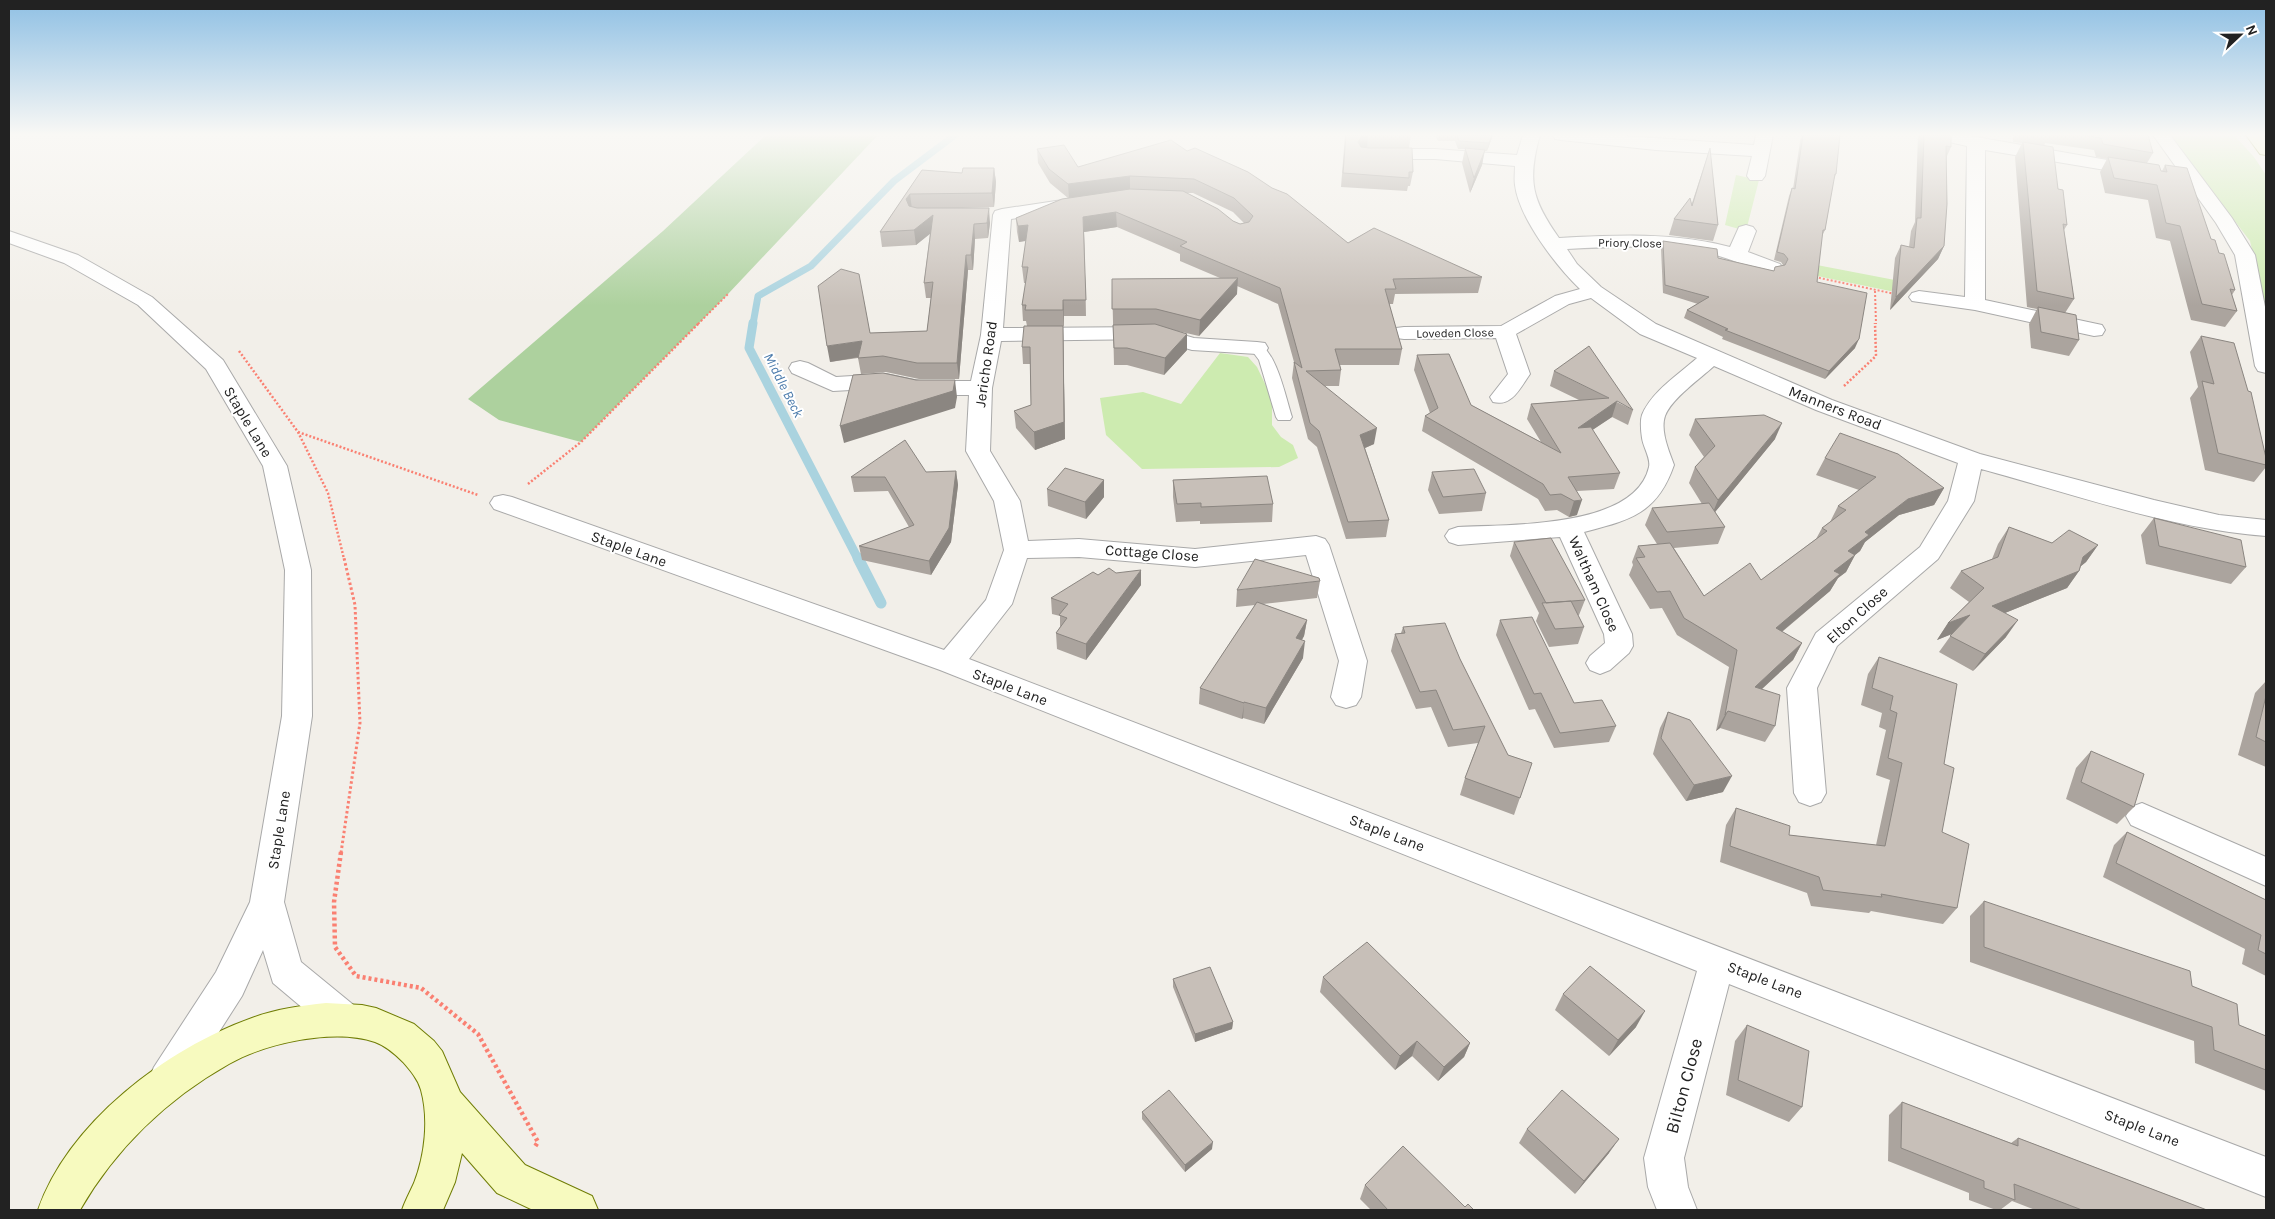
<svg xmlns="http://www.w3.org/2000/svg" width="2275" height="1219" font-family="Karla,sans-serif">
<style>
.grass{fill:#cdebb0}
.forest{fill:#add19e}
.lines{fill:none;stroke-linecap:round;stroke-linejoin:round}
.stream-far2{stroke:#aad3df;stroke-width:7}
.stream-far1{stroke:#aad3df;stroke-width:9}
.stream{stroke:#aad3df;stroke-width:11}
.service-casing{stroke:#a9a9a9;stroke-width:2}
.minor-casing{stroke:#a9a9a9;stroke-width:2}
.tertiary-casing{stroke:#a9a9a9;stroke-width:2}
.secondary-casing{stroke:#707d05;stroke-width:2}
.path-far3{stroke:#fa8072;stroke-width:2;stroke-dasharray:2 2;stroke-linecap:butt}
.path-far2{stroke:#fa8072;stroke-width:2.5;stroke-dasharray:2 2;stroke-linecap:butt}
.path-far1{stroke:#fa8072;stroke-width:3;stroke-dasharray:2.5 2.5;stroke-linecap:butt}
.path{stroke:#fa8072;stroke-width:4.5;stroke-dasharray:3 3;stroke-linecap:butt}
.service{fill:#fff;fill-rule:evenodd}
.minor{fill:#fff;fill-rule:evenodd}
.tertiary{fill:#fff;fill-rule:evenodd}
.secondary{fill:#f7fabf;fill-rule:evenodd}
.wall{fill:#aba49e;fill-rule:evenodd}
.shaded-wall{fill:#8b8681}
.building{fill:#c7bfb8;stroke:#8b8681}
.labels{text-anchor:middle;stroke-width:4;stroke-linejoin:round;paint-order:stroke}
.far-street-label{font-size:12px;fill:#222;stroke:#fff}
.far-water-label{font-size:14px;font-style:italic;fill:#4a7aab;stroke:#fff}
.street-label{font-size:15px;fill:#222;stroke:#fff}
.near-street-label{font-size:18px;fill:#222;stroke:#fff}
</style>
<rect width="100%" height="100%" fill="#f2efe9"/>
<!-- grass -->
<path class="grass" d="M2169,135h65l20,22 12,18v134l-16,-68z
M1736,175l23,5 -13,51 -21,-6z
M1796,261l104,20 1,8 -11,2 -97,-20z
M1220,353l28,4 9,10 10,21 5,15v22l9,12 12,8 5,13 -19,9 -137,2 -36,-34 -6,-37 43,-6 38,12z"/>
<!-- forest -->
<path class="forest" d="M766,135h112l-150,159 -147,148 -82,-22 -31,-21 195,-168z"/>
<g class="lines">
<!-- stream-far2 -->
<path class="stream-far2" d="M753,324l5,-28 53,-30 83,-85 61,-46"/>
<!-- stream-far1 -->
<path class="stream-far1" d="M753,323l-4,25 109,211"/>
<!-- stream -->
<path class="stream" d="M858,558l23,45"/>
<!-- service casing -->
<g class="service-casing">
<path id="service" d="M1257,344c19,4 29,55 35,73l-2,3h-12l-2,-3 -17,-57 -9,-12z"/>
</g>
<!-- minor casing -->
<g class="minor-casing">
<path id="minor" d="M1523,135h17c-13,46 -8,65 19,103 58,-3 115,-6 171,9l9,-20 7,-2 7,2 3,4 -8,21 32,12 3,4 -3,4 -7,2c-21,-5 -40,-15 -62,-20 -47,-11 -96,-7 -144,-5l10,15 24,23 55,37 176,76 148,54 174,46 65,15 47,5v16c-95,-7 -193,-42 -285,-67l-7,32 -36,58 -101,87 -20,42 9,105 -5,9 -11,4 -11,-4 -5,-9 -7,-105 29,-55 104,-86 28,-46 10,-38 -142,-53 -102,-44c-13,12 -43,33 -49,50 -5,15 4,35 9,49 -17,49 -44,55 -90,67l48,102 1,12 -4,7 -19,17 -10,4 -10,-4 -4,-7 4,-7 15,-13 -1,-9 -44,-97 -102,8 -9,-3 -4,-6 4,-6 9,-3c50,-3 177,2 191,-60 2,-9 -6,-20 -7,-29 -1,-7 -2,-17 0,-23 10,-24 36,-40 55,-57l-57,-24 -49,-36 -22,6 -53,30 14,40c-10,14 -18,33 -37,28l-3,-5 18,-23 -12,-36 -92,1 -8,-1 -3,-5 3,-5 8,-1 97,-1 54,-30 25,-7c-24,-23 -61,-71 -65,-104 -1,-6 0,-13 0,-19l-80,-7h-61l-6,-1 -3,-4 3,-4 6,-1h61l82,6z
M1553,135h59l142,10 2,-10h17l-8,41 -3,4h-12l-3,-4 5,-20 -96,-6 -95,-10 -6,-1z
M1934,135h31l182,32 3,4 -3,4 -6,1 -156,-26v150l117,25 3,5 -3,5 -8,1 -119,-26 -63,-9 -3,-4 3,-4 7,-2 46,6 2,-151 -31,-7z
M2153,135h17l62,83 23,37 11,57v61l-8,-2 -3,-5 -20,-111 -19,-32z
M1069,199l7,2 2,4 -2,4 -65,10 -8,109 153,-1 38,11 63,4 8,1 3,5 -3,5 -8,1 -65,-4 -37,-11 -154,2 -9,47 -2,63 30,50 8,40 51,-2 116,10 121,-13 9,3 4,6 38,116 -6,36 -5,8 -10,3 -10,-3 -5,-8 8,-36 -33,-106 -111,12 -116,-10 -52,1 -15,46 -43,55 1297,498v40l-537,-213 -45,174 4,29 9,23h-40l-9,-23 -4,-29 53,-187 -757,-301 -446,-161 -4,-6 4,-6 9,-2 9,2 432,153 42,-50 18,-50 -10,-49 -28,-50 3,-56h-50l-33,-7 -53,3 -41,-18 -3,-5 3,-5 8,-2 8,2 28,14 50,-3 33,7h52l10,-46 12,-120 2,-4 7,-2z
M2142,803l124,54v29l-135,-61 -5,-9 5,-9z"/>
</g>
<!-- tertiary casing -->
<g class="tertiary-casing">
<path id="tertiary" d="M9,231l69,24 74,42 71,63 64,106 24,104 1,146 -28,186 17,60 55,45 5,12 -5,12 -13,5 -13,-5 -57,-48 -10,-33 -21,46 -62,97 -13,6 -13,-6 -6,-13 6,-13 62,-95 34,-70 32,-186 3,-146 -22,-104 -57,-97 -68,-64 -74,-42 -55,-20z"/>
</g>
<!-- secondary casing -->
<g class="secondary-casing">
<path id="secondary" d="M2246,135h17l3,4v16l-6,-1z
M326,1003l36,2 14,3 38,16 20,17 8,10 18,41 65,73 67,31 6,14h-65l-36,-17 -35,-40 -7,29 -12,28h-41c3,-9 8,-18 12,-27 11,-28 15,-64 7,-93 -3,-11 -11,-20 -18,-28 -8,-8 -17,-16 -28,-20 -41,-14 -109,1 -146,22 -62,35 -113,84 -149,146h-42c31,-88 128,-161 214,-192 24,-9 48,-12 74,-15z"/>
</g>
<!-- path-far3 -->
<path class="path-far3" d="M1815,277l80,17
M1875,291l1,33
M698,324l30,-30"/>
<!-- path-far2 -->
<path class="path-far2" d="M239,351l59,81 30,61 16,66
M1844,386l32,-30 -1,-33
M298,432l180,63
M528,484l53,-42 118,-119"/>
<!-- path-far1 -->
<path class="path-far1" d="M341,853l19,-130 -5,-118 -11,-47"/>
<!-- path -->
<path class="path" d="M341,852l-7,50 1,45 21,29 65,12 57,46 60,108 -4,6"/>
<!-- service -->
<use href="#service" class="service"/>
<!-- minor -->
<use href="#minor" class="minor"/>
<!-- tertiary -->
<use href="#tertiary" class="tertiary"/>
<!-- secondary -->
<use href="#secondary" class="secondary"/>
</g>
<!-- wall -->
<path class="wall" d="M1345,135h66l-2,13h-42l46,24 -3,14h-2l-1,5 -66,-4z
M1435,135h58l-6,16h-3l-2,14 -12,28 -8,-30 3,-14h-7l-3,-8h-17z
M1801,135h39l-4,39 -3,8 -8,48 -3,6 -5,46 38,66 -30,31 -103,-40 1,-2 -39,-19 3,-8 11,-6 -35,-11 -2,-44 2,-8 55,17 56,13 1,-4 8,-2 -2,-3 -7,-2 15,-64 3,-8 1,1z
M1918,135h33v12l-4,9 -3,90 -6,13 -48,51 5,-52 6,-13 8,2 2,-16 4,-9z
M2013,135h135l5,18 -6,10 15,8 3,-6 54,88 16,37 -3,5 5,16 -12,16 -34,-7 -21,-79 -14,-3 -8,-38 -43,-7 -5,-21 7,-13 -11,-2 -2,-7 -49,-7 -1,3 14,43 9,36 -3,5 10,69 -9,14 14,27 -10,16 -38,-8 -2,-24 8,-15 -10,-2 -12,-150 7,-14 -9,-1z
M1710,148l8,77 -5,16 -44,-6 5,-16 17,-13z
M1037,149l41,18 109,-16 161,92 134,34 -4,16 -83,1 -2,10h-4l13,45 -3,16h-59l1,5 -2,16h-14l49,58 -9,4 24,72 -3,17 -40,2 -29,-92 -9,-8 -16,-61 2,-16 -16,-58 -41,-18v8l-38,42 -26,-6 14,20 -23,25 -37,-10h-13l-2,-86 108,-1 -40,-17v-7l-63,-27 -33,5 2,84h-22v10h-1l2,113 -30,11 -19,-22 -2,-17 17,-6 -1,-41h-7l-1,-17 5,-21 -1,-5h-3l-1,-16 4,-22h-2l-2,-16 4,-26 -7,1 -2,-10 -1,-14 52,-20 -18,-15 -12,-20zM1186,193h7l40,19 11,11 -4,1 -7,-3z
M994,168l2,14 -2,25 -32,1 28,15 -2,15 -13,1 -2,31h-5l-9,109h-40l-33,-7 -25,2 -3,-16 -28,4 40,-29 57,-2 4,-33h-5l-2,-15 6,-50 -14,12 -34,2 -2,-15 42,-62 40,3z
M2201,336l65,122v9l-12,15 -49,-12 -15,-72 8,-11 -8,-35z
M1417,355l54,50 70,37 -14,-23 4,-15 48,-4 -29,-14 4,-15 79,39 -5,15 -16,-8 -20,13 28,43 -6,16 -37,2v24l-8,2 -12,-7 -12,1 -7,-12 -116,-68 3,-15 5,-3 -16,-43z
M1695,419l80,20 -60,73 10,15 -7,17 -44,4 30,48 57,-16 55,-41 6,-11 8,-6 8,-16 21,-16 -43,-15 9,-17 119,30 -10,17 -35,10 -34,27 -5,9 -5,4 -9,17 -8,6 -8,13 -48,41 20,11 -9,17 -32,29 14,37 -10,16 -45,-14 -4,3 13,-64 -52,-32 -15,-27 -12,1 -21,-34 4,-10 -1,-3 6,-16 19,-2 -12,-19 7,-17 50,-4 -13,-21 6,-16 9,-10 -15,-22z
M956,471l2,14 -7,57 -20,33 -69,-15 -3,-14 50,-19 -21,-36 -34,1 -3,-15 75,-5z
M1432,472l54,21 -4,18 -43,3 -11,-24z
M1104,480v17l-18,22 -38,-13 -1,-17z
M1173,480l100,24 -1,18 -72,2v-3l-24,1 -3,-25z
M2154,518l92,49 -15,17 -85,-20 -5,-29z
M2009,527l43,16 46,2 -12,17 -5,4 -2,5 -12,17 -62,25 1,24 -33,34 -34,-19 13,-18 -15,6 11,-17 21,-21 -19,-14 11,-17 31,-12 6,-15z
M1514,542l71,58 -6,15h-1l6,12 -6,17 -29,3 -13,-26 3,-8 -29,-57z
M1116,573l25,12 -55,75 -29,-11 -1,-16 4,-6v-11l-8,-2 -1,-16 47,-23z
M1320,581l-3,17 -54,6 44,16 -3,16 -2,4 1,18 -39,66 -21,-6 -1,1 -43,-15 1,-16 55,-83 -19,2 1,-17z
M1500,620l74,83 42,23 -7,16 -55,6 -19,-39 -6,1 -33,-75z
M1403,627l57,32 48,96 24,8 -18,52 -54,-20 5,-17 13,-35 -30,4 -17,-40 -15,2 -25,-58 4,-17 6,-1z
M1879,657l65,107 -2,68 15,76 -14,16 -72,-13 -2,2 -58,-7 -4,-13 -87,-31 6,-37 10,-17 53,27 87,10 14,-65 -14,-5 10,-45 -7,-3 3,-14 -21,-8 7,-31z
M2266,681v86l-28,-12 17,-62z
M1668,712l55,80 -37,9 -33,-47 7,-26z
M2091,751l43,56 -17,17 -51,-25 10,-31z
M2127,832l139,68v76l-24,-12 3,-15 -142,-72 11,-32z
M1984,901l208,85 47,39 27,11v55l-71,-28 -1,-22 -224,-79v-46z
M1323,977l147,66 -6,14 -26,24 -26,-25 -17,14 -75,-78z
M1173,979l60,43 -1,7 -37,13 -22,-55z
M1563,994l73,33 -27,29 -54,-46z
M1747,1025l55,82 -13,15 -63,-27 9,-54z
M1902,1102l109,41 7,-5 189,72h-172l-23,-9 -12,9h-4l-27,-10v-7l-81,-32 1,-46z
M1142,1112l70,37 -27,23 -43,-53z
M1527,1129l82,24 -34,41 -56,-51z
M1365,1185l100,22 9,3h-103l-11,-11z"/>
<!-- shaded-wall -->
<path class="shaded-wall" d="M1368,135l-1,13 -7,2 -2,-8 3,-5z
M1492,135h1l-6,16 2,-8z
M1485,150l-3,15 -12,28 4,-15z
M994,168l2,14 -2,25 -2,-14z
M1130,176v14l-61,8 -1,-14z
M910,194l2,15 -4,5 -2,-15z
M989,208l1,15 -2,15 -1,-15z
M1116,212l1,15 -33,5 2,84 -3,-99z
M933,215l2,15 -19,15 -2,-15z
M974,224l1,15 -2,31 -2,-15z
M1028,225l1,15 -10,2 -1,-16z
M1944,246l-6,13 -48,51 6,-13z
M966,255l2,15 -9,109 -2,-16z
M1238,278l-1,16 -38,42 1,-16z
M1063,300l1,16v10l-1,-16z
M1063,326l2,113 -30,11 -1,-18z
M1187,334v16l-23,25 1,-17z
M1859,339l-4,9 -30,31 4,-8z
M862,341l3,15 -35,6 -3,-16z
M955,380l2,17 -2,11 -111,35 -4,-17z
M1617,401l-5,16 -39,26 5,-15z
M1782,423l-7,16 -64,78 7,-17z
M1377,428l-3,16 -16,7 2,-16z
M956,471l2,14 -7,57 -20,33 -2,-14z
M1104,480v17l-18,22 -1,-17z
M1944,488l-10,17 -35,10 -34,27 -5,9 -21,17 9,-17 17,-19 43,-33z
M1582,500l-5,15 -8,2 5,-16z
M2098,545l-12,17 -15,12 12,-17z
M1855,555l-9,17 -8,6 -8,13 -63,53 9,-16 58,-57z
M1141,570v15l-55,75v-16z
M2079,571l-12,17 -87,35 12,-17z
M1970,615l-11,16 -22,9 11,-17z
M1307,620l-3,16 -11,18 3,-16z
M2018,620l-12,17 -33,34 12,-17z
M1305,641l-2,17 -39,66 2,-16z
M1802,643l-9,17 -47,44 9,-17z
M1244,702l-1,16 -1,1 2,-16z
M1728,711l-8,17 -4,3 9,-16z
M1732,776l-9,16 -37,9 8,-16z
M1645,1011l-9,16 -27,29 9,-16z
M1233,1022l-1,7 -37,13v-8z
M1417,1041l-5,15 -17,14 5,-14z
M1470,1043l-6,14 -26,24 6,-14z
M1619,1139l-10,14 -34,41 9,-13z
M1213,1142l-1,7 -27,23v-7z"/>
<!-- building -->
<path class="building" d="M1346,135h21l-6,2 -3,5 3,5 8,1h43l1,24h-4v6l-66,-5z
M1457,135h35l-3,8 -30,-2z
M1803,135h37l-4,39h-1l-10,56h-2l-6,52 50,11 -8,46 -30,32 -104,-41 3,-1 -41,-19 22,-13 -44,-12 -2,-44 54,8 1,9 56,13 1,-4 10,-2 3,-6 -4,-5 -7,-2 15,-64 3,1z
M1924,135h27v12l-5,-1 1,58 -3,42 -48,51 5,-52 13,3 3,-30h4z
M2083,135h65l5,18 -50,-9 -2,-6z
M1171,140l16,11 8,-3 53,24 24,16 15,6 61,49 26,-15 108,49 -89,2 3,10h-11l17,60h-67l6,21 -35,1 71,57 -17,7 29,85 -41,2 -29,-91 -9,-8 -16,-61 8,6 -22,-80 -100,-42 7,-4 -71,-30 -33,5 3,83h-23v10h-38l1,-5h-4l6,-38h-6l6,-42 -10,1 -2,-8 46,-19 68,-10 53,2 35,18 15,12 7,3 9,-2 4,-6 -19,-18 -40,-19 -64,-3 -62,8 -19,-15 -12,-20 27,-4 14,22z
M2023,142l30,5 5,42 5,1 4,35 -4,-1 11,75 -37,-8z
M1465,148l20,2 -11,28z
M1710,148l8,77 -44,-6 16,-21 2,8z
M2108,157l51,8 2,6 6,1 -2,-7 22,3 24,71 4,1 4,13 5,1 11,36 -5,-1 7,22 -35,-7 -22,-78 -14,-3 -9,-38 -43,-7z
M963,168h31l-2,25 -82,1 -4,5 3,7 8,2h72l-2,15 -13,1 -3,31h-5l-9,108h-40l-34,-7 -25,2 4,-17 -35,5 -9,-60 23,-17 18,5 11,59 57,-2 6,-49 -9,1 9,-68 -19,15 -34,2 42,-62 40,3z
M1238,278l-38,42 -44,-11h-44v-30z
M2038,307l38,8 3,25 -38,-8z
M1155,324l32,10 -22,24 -38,-10h-13l-1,-23z
M1024,326h39l1,96 -30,10 -20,-21 17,-6 -1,-58h-8z
M2201,336l33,7 14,48 3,1 15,66v7l-48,-12 -16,-72 12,3z
M1589,346l44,64 -16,-9 -39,27 13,-1 29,46 -52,4 14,23 -8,1 -13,-7 -11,1 -7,-11 -118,-68 13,-8 -21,-53 32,-1 22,51 90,48 -30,-49 78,-6 -55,-27z
M883,373l33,7h39l-2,11 -113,35 13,-51z
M1764,415l18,8 -64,77 -23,-33 20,-21 -20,-27z
M1840,433l58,21 46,34 -36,11 -43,33 4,3 -21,16 7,4 -21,16 6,3 -64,54 26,15 -47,44 25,8 -5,31 -47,-15 -3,4 12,-65 -53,-32 -14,-27 -13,1 -21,-34 9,-1 -7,-11 32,-3 34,53 46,-33 11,17 66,-49 -5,-3 24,-18 -8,-4 38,-29 -51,-19z
M905,440l21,32 30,-1 -7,57 -20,33 -70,-15 55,-21 -29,-48h-34z
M1065,468l39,12 -19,22 -38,-13z
M1474,469l12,24 -43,4 -11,-25z
M1267,476l6,28 -72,3v-4l-24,1 -4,-24z
M1709,503l16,24 -58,5 -15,-24z
M2154,518l87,22 5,27 -87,-21z
M2009,527l43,16 17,-13 29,15 -15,12 -4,14 -87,35 26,14 -33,34 -35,-18 20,-21 -22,8 36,-35 -23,-17 37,-14z
M1551,538l34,62 -39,3 -32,-61z
M1255,559l64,19 1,3 -83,9z
M1109,568l7,5 25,-3 -55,74 -30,-11 11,-15 -8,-3 9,-11 -17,-6 42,-26 5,3z
M1571,601l13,26 -29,2 -13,-26z
M1257,602l50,18 -11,18 9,3 -39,67 -22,-6v1l-44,-15z
M1532,617l42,86 28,-3 14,26 -56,7 -19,-40 -7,1 -34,-74z
M1445,623l15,36 48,96 24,8 -12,35 -55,-20 20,-52 -32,4 -17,-40 -16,2 -25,-58 10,-1 -2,-6z
M1879,657l78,27 -13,80 10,4 -12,64 27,12 -12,64 -76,-14 1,3 -59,-7 -4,-13 -89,-31 6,-38 54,18 -1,9 96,11 17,-83 -14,-5 9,-45 -7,-3 3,-14 -21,-8z
M2266,696v46l-10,-5z
M1668,712l22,8 42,56 -38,9 -33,-47z
M2091,751l53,23 -10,33 -53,-25z
M2127,832l139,68v54l-8,-4 3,-15 -145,-72z
M1984,901l206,70 2,15 45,18 2,21 27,11v34l-52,-20 -2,-23 -228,-80z
M1367,942l103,101 -26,24 -27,-26 -17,15 -77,-79z
M1590,966l55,45 -27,29 -55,-46z
M1210,967l23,55 -38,12 -22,-55z
M1747,1025l62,26 -7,56 -64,-27z
M1169,1090l44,52 -28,23 -43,-53z
M1562,1090l57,49 -35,42 -57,-52z
M1902,1102l116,44v-8l189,72h-125l-68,-26 1,16 -31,-12v-7l-83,-33z
M1403,1146l62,61 3,-3 6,6h-86l-23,-25z"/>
<!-- sky -->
<linearGradient id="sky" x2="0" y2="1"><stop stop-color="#8fc0e4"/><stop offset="0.44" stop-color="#f9f8f5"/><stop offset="1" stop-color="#f9f8f5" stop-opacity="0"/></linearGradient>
<rect width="2275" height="306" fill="url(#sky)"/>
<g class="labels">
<!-- far-street labels -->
<g class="far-street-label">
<text transform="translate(1630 243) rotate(1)" y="4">Priory Close</text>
<text transform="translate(1455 333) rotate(-1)" y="4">Loveden Close</text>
</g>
<!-- far-water labels -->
<g class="far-water-label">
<text transform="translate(784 385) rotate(63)" y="5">Middle Beck</text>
</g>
<!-- street labels -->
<g class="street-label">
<text transform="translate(986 364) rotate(-82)" y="5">Jericho Road</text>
<text transform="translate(1835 408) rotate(21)" y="5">Manners Road</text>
<text transform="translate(248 422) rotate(59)" y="5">Staple Lane</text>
<text transform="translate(629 549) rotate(20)" y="5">Staple Lane</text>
<text transform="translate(1152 553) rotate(4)" y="5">Cottage Close</text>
<text transform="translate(1594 584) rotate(66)" y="5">Waltham Close</text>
<text transform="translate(1857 615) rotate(-42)" y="5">Elton Close</text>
<text transform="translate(1010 687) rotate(21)" y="5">Staple Lane</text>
<text transform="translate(279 830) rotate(-81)" y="5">Staple Lane</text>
<text transform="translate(1387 833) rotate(21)" y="5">Staple Lane</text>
<text transform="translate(1765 980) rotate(21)" y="5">Staple Lane</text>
<text transform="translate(2142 1128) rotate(21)" y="5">Staple Lane</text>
</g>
<!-- near-street labels -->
<g class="near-street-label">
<text transform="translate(1684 1086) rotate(-75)" y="6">Bilton Close</text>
</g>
</g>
<!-- border -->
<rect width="2275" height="1219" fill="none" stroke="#222222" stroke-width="20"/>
<!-- north arrow -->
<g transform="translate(2240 35) rotate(68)" stroke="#ffffff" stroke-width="4" paint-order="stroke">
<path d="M0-4L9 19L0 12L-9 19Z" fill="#222222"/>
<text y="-8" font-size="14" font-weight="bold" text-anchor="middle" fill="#222222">N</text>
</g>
</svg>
